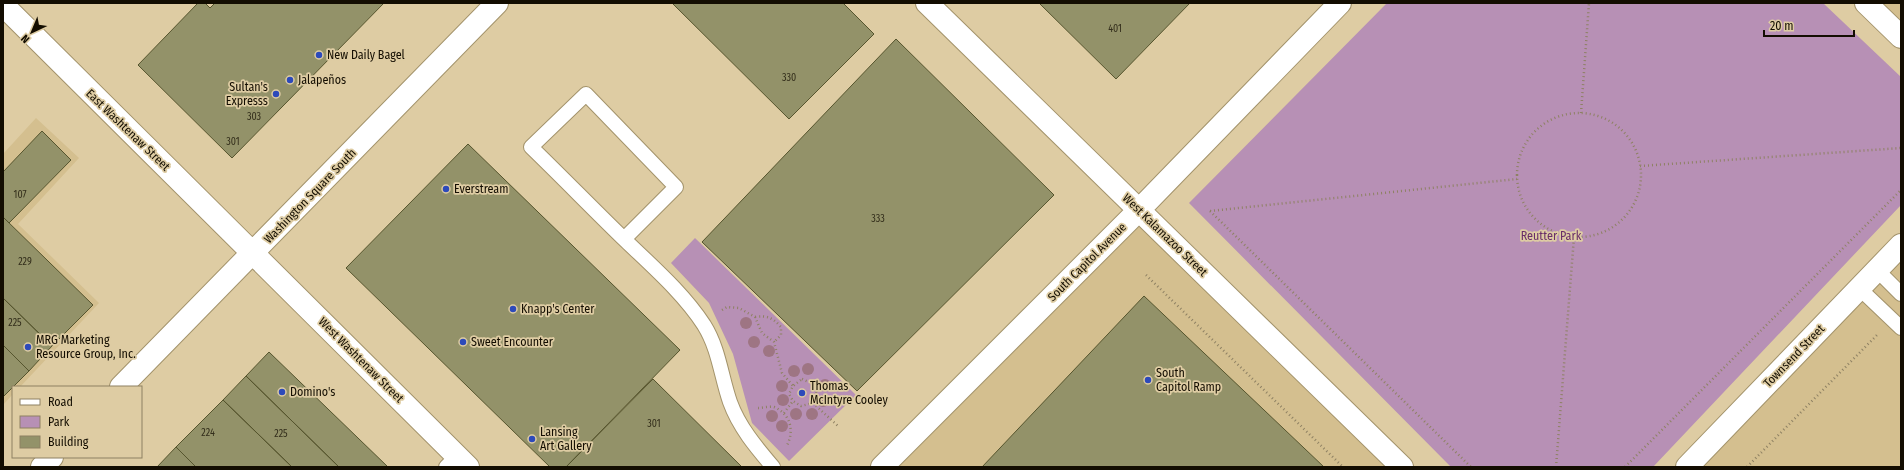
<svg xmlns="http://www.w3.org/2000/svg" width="1904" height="470" font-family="'Fira Sans Condensed',sans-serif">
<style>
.built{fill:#d4bf8f}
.green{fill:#b790b5}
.building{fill:#939269;stroke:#56552e}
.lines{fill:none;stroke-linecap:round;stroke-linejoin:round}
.service-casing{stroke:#a3936b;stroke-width:16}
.minor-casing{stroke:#a3936b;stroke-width:24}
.tertiary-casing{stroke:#a3936b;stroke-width:24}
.path{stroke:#8e8163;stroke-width:2.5;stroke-dasharray:1 3;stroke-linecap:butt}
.service{stroke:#fff;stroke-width:14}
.minor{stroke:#fff;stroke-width:22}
.tertiary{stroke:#fff;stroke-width:22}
.tree{fill:#9e7583}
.poi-dot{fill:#2d4aba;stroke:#decca3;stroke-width:1.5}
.labels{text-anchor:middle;stroke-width:3.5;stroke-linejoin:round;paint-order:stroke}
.number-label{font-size:10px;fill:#332e1b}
.poi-label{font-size:12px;fill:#130d01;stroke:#decca3;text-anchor:start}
.street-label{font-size:12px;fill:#130d01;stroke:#decca3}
.park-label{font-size:12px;fill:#692d69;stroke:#decca3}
</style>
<rect width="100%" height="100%" fill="#decca3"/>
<!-- built -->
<path class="built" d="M1866,3h35v35z
M36,118l43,40 -61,66 81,79 -79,84h-7v7l-10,11v-251z
M1139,210l263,257h-520z
M1901,245v222h-214z"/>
<!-- green -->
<path class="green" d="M1387,3h436l78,74v128l-248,262h-202l-262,-264z
M695,238l161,157 -67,66 -37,-38 -19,-69 -24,-51 -38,-40z"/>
<!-- building -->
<path class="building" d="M198,3h7l5,5 5,-5h169l-152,155 -94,-93z
M672,3h171l31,31 -85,85z
M1039,3h151l-74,76z
M896,39l158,156 -197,196 -155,-149z
M42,131l29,29 -62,63 -6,-6v-45z
M468,144l212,206 -114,117h-16l-204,-199z
M3,217l90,88 -41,41 -49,-48z
M1144,296l180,171h-342z
M3,298l49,48 -23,25 -26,-26z
M3,345l26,26 -26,26z
M269,352l119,115h-49l-93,-91z
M246,376l93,91h-47l-69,-67z
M653,379l89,88h-176z
M223,400l69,67h-96l-20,-20z
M176,447l20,20h-39z"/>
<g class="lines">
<!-- service casing -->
<g class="service-casing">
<path id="service" d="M624,239l52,-52 -90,-93 -55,53c32,31 63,63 95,94 27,26 57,52 78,84 15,24 17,51 26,77 9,25 26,45 43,65
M1877,270l24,24
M1859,288l42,40
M446,467l11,-11"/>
</g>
<!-- minor casing -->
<g class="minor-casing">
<path id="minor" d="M3,5l465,462
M121,387l376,-384
M42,467l10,-10
M1687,467l214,-222"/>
</g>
<!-- tertiary casing -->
<g class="tertiary-casing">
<path id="tertiary" d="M927,3l475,464
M1866,3l35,34
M882,467l257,-257 201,-207"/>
</g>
<!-- path -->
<path class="path" d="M1581,113l8,-110
M1517 175a62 62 0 1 1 124 0a62 62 0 1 1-124 0Z
M1640,166l261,-18
M1210,211l261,256
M1210,211l307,-32
M1146,275l197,192
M722,310l5,-3 12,1 16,9 7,16 12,9 8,31 11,13
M755,317c12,-2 18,1 26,10v8l-7,7
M802,379l9,4 6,10 -4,10 -12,3 -8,-5 -4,-7 4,-8z
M813,403l25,23
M758,408c4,0 11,-2 16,-1 17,7 21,25 12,40
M784,413l9,-12
M1556,467l18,-230
M1625,467l276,-277
M1747,467l130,-132"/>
<!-- service -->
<use href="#service" class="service"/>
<!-- minor -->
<use href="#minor" class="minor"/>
<!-- tertiary -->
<use href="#tertiary" class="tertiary"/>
</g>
<!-- trees -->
<g class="tree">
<circle cx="746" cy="323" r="6"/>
<circle cx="754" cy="342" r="6"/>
<circle cx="769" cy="351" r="6"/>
<circle cx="808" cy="369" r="6"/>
<circle cx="794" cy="371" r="6"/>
<circle cx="825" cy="385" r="6"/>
<circle cx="782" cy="386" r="6"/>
<circle cx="783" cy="400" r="6"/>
<circle cx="823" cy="401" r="6"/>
<circle cx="796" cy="414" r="6"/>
<circle cx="812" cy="414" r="6"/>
<circle cx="772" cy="416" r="6"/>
<circle cx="782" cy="426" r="6"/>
</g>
<!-- markers -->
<g class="poi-dot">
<circle cx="319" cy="55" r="4"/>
<circle cx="290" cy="80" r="4"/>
<circle cx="276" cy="94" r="4"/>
<circle cx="446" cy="189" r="4"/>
<circle cx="513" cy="309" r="4"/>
<circle cx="463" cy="342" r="4"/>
<circle cx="28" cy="347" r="4"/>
<circle cx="1148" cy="380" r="4"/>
<circle cx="282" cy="392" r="4"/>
<circle cx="802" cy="393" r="4"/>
<circle cx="532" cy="439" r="4"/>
</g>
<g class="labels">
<!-- number labels -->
<g class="number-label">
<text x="1115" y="32">401</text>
<text x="789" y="81">330</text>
<text x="254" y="120">303</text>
<text x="233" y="145">301</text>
<text x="20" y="198">107</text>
<text x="878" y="222">333</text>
<text x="25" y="265">229</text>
<text x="15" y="326">225</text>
<text x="654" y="427">301</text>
<text x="208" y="436">224</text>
<text x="281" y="437">225</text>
</g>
<!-- poi labels -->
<g class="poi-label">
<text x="327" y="59">New Daily Bagel</text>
<text x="298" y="84">Jalapeños</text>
<text x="268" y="91" text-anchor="end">Sultan's<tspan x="268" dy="14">Expresss</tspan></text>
<text x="454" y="193">Everstream</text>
<text x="521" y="313">Knapp's Center</text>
<text x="36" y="344">MRG Marketing<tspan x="36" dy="14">Resource Group, Inc.</tspan></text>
<text x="471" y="346">Sweet Encounter</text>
<text x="1156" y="377">South<tspan x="1156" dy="14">Capitol Ramp</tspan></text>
<text x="810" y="390">Thomas<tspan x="810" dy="14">McIntyre Cooley</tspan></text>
<text x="290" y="396">Domino's</text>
<text x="540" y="436">Lansing<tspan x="540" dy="14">Art Gallery</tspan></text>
</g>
<!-- street labels -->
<g class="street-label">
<text transform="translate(128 130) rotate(44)" y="4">East Washtenaw Street</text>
<text transform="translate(310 196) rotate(-46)" y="4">Washington Square South</text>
<text transform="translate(1165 235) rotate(44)" y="4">West Kalamazoo Street</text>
<text transform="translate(1087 262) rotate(-45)" y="4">South Capitol Avenue</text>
<text transform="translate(1794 356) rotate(-46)" y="4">Townsend Street</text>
<text transform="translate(361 360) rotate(45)" y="4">West Washtenaw Street</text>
</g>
<!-- park labels -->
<g class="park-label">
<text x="1551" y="240">Reutter Park</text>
</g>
</g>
<!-- border -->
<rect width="1904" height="470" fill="none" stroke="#130d01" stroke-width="8"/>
<!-- legend -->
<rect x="12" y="386" width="130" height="72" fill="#decca3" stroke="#8d8062"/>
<rect x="20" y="399" width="20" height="6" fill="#ffffff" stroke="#8d8062"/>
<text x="48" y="406" font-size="12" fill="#130d01">Road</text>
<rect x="20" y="416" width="20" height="12" fill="#b790b5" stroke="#8d8062"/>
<text x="48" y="426" font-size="12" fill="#130d01">Park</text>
<rect x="20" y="436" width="20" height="12" fill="#939269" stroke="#8d8062"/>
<text x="48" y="446" font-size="12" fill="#130d01">Building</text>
<!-- north arrow -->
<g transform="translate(32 32) rotate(224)" stroke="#decca3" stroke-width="3" paint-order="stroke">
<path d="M0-3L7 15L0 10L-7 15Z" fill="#130d01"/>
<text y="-6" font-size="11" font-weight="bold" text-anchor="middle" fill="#130d01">N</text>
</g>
<!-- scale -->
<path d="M1764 30v6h90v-6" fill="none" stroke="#130d01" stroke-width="2"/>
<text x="1770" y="30" font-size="12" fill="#130d01" stroke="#decca3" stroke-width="3" paint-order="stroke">20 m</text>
</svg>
